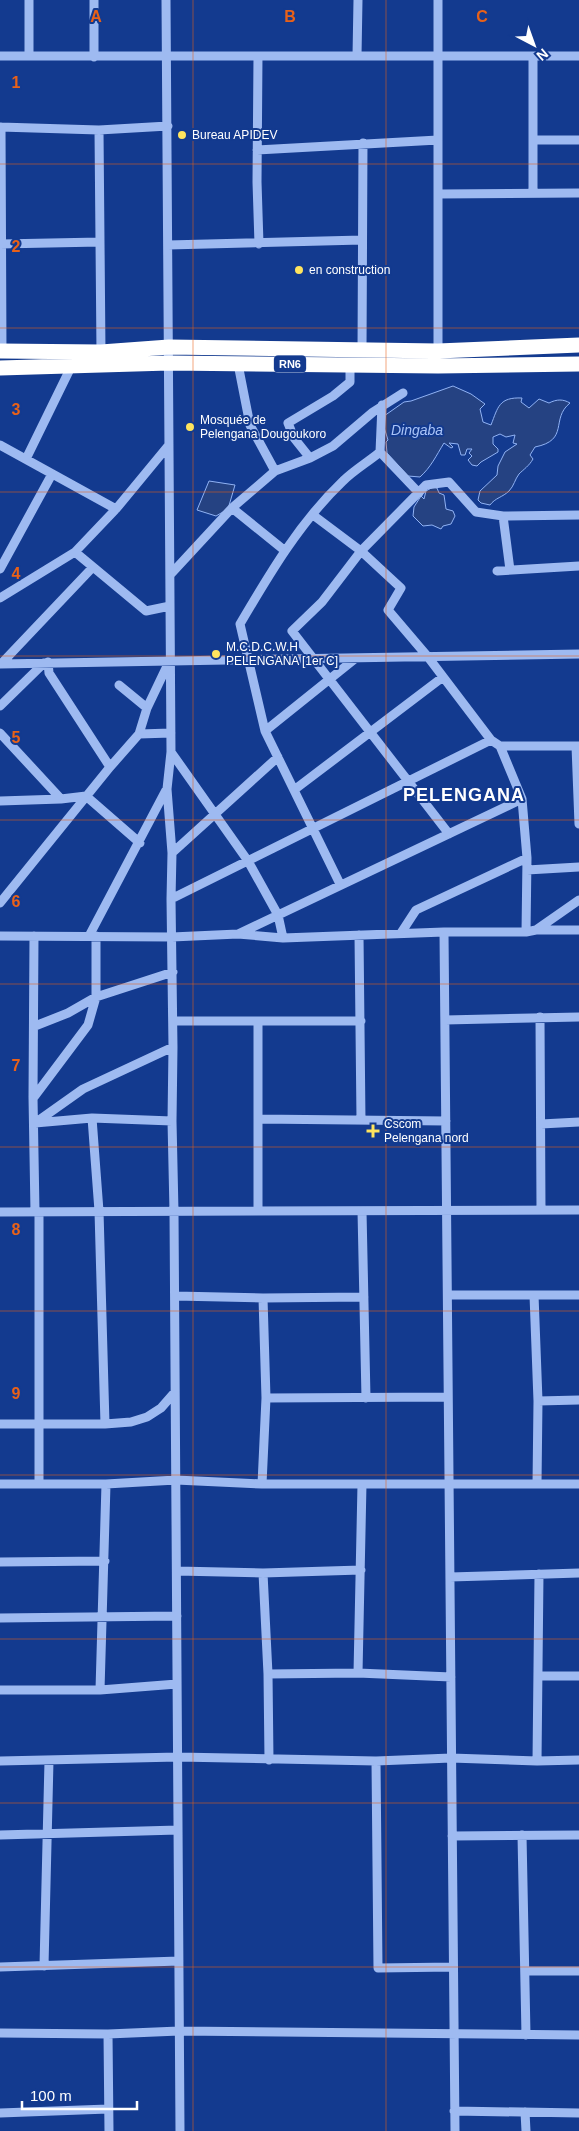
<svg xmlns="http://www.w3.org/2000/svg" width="579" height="2131" font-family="Helvetica,sans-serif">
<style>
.water{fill:#254282;stroke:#90b2f4}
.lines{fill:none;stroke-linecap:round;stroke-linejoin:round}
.minor{stroke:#9ebaf1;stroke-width:9}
.highway{stroke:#fff;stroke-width:15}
.grid{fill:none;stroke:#e96118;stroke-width:1;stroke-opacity:0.55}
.poi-dot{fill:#ffe45e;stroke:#133a8f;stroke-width:2}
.labels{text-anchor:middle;stroke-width:4;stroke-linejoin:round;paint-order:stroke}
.shield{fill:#133a8f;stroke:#b8c4dd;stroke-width:1}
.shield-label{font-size:11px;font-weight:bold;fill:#fff}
.poi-label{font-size:12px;fill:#fff;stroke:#133a8f;text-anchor:start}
.water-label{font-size:14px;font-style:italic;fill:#aac4f8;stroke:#133a8f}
.district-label{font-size:18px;font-weight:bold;letter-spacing:1px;fill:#fff;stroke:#133a8f}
.grid-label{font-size:16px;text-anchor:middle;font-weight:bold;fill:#e96118;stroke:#133a8f;stroke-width:4;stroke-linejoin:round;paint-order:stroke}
</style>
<rect width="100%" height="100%" fill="#133a8f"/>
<!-- water -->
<path class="water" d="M453,386l18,8 14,10 -5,5 3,13 8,3c7,-18 8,-28 31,-27l-1,4 8,6 10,-9 10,4c8,-4 14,-4 21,0 -20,16 0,37 -35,44l-5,8 3,4c-4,7 -9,10 -14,15 -4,5 -5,12 -10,17 -6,6 -14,7 -19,14l-9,-2 -3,-3 2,-9 17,-16 1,-9 7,-14 12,-8 -4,-1 2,-8 -9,2 -6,-3 -7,3v7l5,5v3l-17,10 -4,4 -5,-1 -4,-5 4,-4 -3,-3 3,-4h-5l-2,6h-4l-3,-11 -9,-1 4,4 -2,1 -7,-5c-8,13 -13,24 -24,34l-12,-1 -21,-23 -1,-11 2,-2 -5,-16 1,-8 20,-14 7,-1z
M209,481l26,4 -7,24 -12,7 -19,-6z
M433,487l4,1 2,5 5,2 2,14 7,2 2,5 -4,8 -8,2 -2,3 -9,-4 -9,1 -10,-10 1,-9 7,-11 3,3 2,-8z"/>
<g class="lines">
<!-- minor -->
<path class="minor" d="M29,0v56
M166,0l5,752 -4,37 5,64 -1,46 2,148 -1,74 2,91 6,919
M0,56h579
M258,56l-1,126 2,62
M357,56l1,-56
M533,56v137
M94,57v-57
M0,127l99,3 69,-4
M1,127l1,224
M99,130l2,222
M533,140h46
M257,150l181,-10
M439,194l140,-1
M0,244l100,-2
M168,245l194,-5
M362,351l1,-208
M438,355v-355
M238,364l12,61 25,46
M382,405l-2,47 39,41
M0,445l116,64
M310,458l-16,-20 -6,-15 45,-27 17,-14v-17
M26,459l45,-92
M232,508l52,42
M313,515l48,36 40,37 -13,22 40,47 63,83 9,6 22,53 5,59 -1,74
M503,516l76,-1
M75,552l71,59 24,-5
M0,569l52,-95
M497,571l82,-5
M170,575l62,-67 43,-37 35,-13 23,-12 40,-34 30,-19
M0,598l75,-46 41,-43 52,-63
M48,662l1,11 61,94
M0,664l579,-10
M1,664l92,-97
M119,685l28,23
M0,706l44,-43
M265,731l91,-73
M0,733l61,66
M139,734l32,-1
M500,746h79
M576,746l3,78
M171,752l77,109 30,54 5,23
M294,790l149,-113
M0,801l61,-2 25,-3 54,47
M449,834l-157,-203 30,-29 39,-51 65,-66 23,-3 27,30 27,4 7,54
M172,853l106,-96
M527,870l52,-3
M340,884l-75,-153 -25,-107c30,-51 60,-102 103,-143 11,-11 25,-19 37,-29
M171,899l320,-159
M0,903l110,-136 29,-33 8,-26 21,-44
M536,930l43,-30
M444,932l11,1199
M401,933l15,-23 111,-52
M238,934l284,-135
M359,935l2,185
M0,936l172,1 66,-3 45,4 161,-6h82l10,-2h43
M34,936l-1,161 2,115
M89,936l77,-146
M540,1017l1,193
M445,1020l134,-3
M173,1021h188
M258,1021v190
M35,1026l33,-13 28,-16 77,-25
M34,1097l54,-72 8,-28v-61
M92,1118l7,93 6,213
M258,1119l188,2
M35,1123l48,-34 90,-42
M35,1123l57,-5 80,3
M541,1124l38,-2
M362,1211l4,187
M0,1212l579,-2
M448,1295h131
M534,1295l4,106 -1,83
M175,1296l88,2 101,-1
M266,1398l182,-1
M538,1401l41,-1
M0,1424h105l26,-2 16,-5 14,-9 14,-16
M0,1484h106l70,-4 86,4h317
M39,1484v-272
M262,1484l4,-86 -3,-100
M0,1562l105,-1
M177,1571l86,2 98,-3
M263,1573l5,101 1,86
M450,1577l129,-4
M0,1618l177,-2
M358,1673l4,-189
M268,1674l90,-1 93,4
M538,1676h41
M0,1690h100l77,-6
M100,1690l6,-206
M0,1761l178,-4 198,4 75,-3 86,3 42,-1
M376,1761l2,207 75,-1
M537,1761l2,-187
M0,1835l178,-5
M522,1835l4,200
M452,1836l127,-1
M44,1966l5,-205
M0,1967l179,-6
M525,1971h54
M0,2033l108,1 71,-3 400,4
M108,2034l1,97
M454,2111l125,2
M525,2112l1,19
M0,2113l108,-4"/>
<!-- highway -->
<path class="highway" d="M0,351l101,1 68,-5 269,4 141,-6
M0,368l169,-5 269,3 141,-2"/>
</g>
<!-- grid -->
<path class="grid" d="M193,0v2131M386,0v2131M0,164h579M0,328h579M0,492h579M0,656h579M0,820h579M0,984h579M0,1147h579M0,1311h579M0,1475h579M0,1639h579M0,1803h579M0,1967h579"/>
<!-- markers -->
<g class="poi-dot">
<circle cx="182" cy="135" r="5"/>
<circle cx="299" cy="270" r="5"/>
<circle cx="190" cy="427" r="5"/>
<circle cx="216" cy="654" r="5"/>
<path d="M370.5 1123.5h5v5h5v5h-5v5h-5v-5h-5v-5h5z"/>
</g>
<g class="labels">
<!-- shield labels -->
<rect class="shield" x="274" y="355.5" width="32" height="17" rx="4"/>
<g class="shield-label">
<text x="290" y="368">RN6</text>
</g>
<!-- poi labels -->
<g class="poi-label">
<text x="192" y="139">Bureau APIDEV</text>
<text x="309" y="274">en construction</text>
<text x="200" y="424">Mosquée de<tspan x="200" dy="14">Pelengana Dougoukoro</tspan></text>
<text x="226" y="651">M.C.D.C.W.H<tspan x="226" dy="14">PELENGANA [1er C]</tspan></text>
<text x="384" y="1128">Cscom<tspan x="384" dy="14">Pelengana nord</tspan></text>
</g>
<!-- water labels -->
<g class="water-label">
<text x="417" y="435">Dingaba</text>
</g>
<!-- district labels -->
<g class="district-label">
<text x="464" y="801">PELENGANA</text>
</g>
</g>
<g class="grid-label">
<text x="96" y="22">A</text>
<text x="290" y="22">B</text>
<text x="482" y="22">C</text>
<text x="16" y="88">1</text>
<text x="16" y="252">2</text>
<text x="16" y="415">3</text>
<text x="16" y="579">4</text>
<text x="16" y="743">5</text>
<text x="16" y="907">6</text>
<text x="16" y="1071">7</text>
<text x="16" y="1235">8</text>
<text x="16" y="1399">9</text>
</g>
<!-- north arrow -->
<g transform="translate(534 45) rotate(139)" stroke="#133a8f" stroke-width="4" paint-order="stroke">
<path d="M0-4L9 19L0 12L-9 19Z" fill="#ffffff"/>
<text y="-8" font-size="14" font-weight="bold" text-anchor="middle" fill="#ffffff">N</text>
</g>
<!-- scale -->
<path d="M22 2101v8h115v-8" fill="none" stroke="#ffffff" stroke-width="2.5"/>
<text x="30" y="2101" font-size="15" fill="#ffffff" stroke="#133a8f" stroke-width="4" paint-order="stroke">100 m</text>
</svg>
